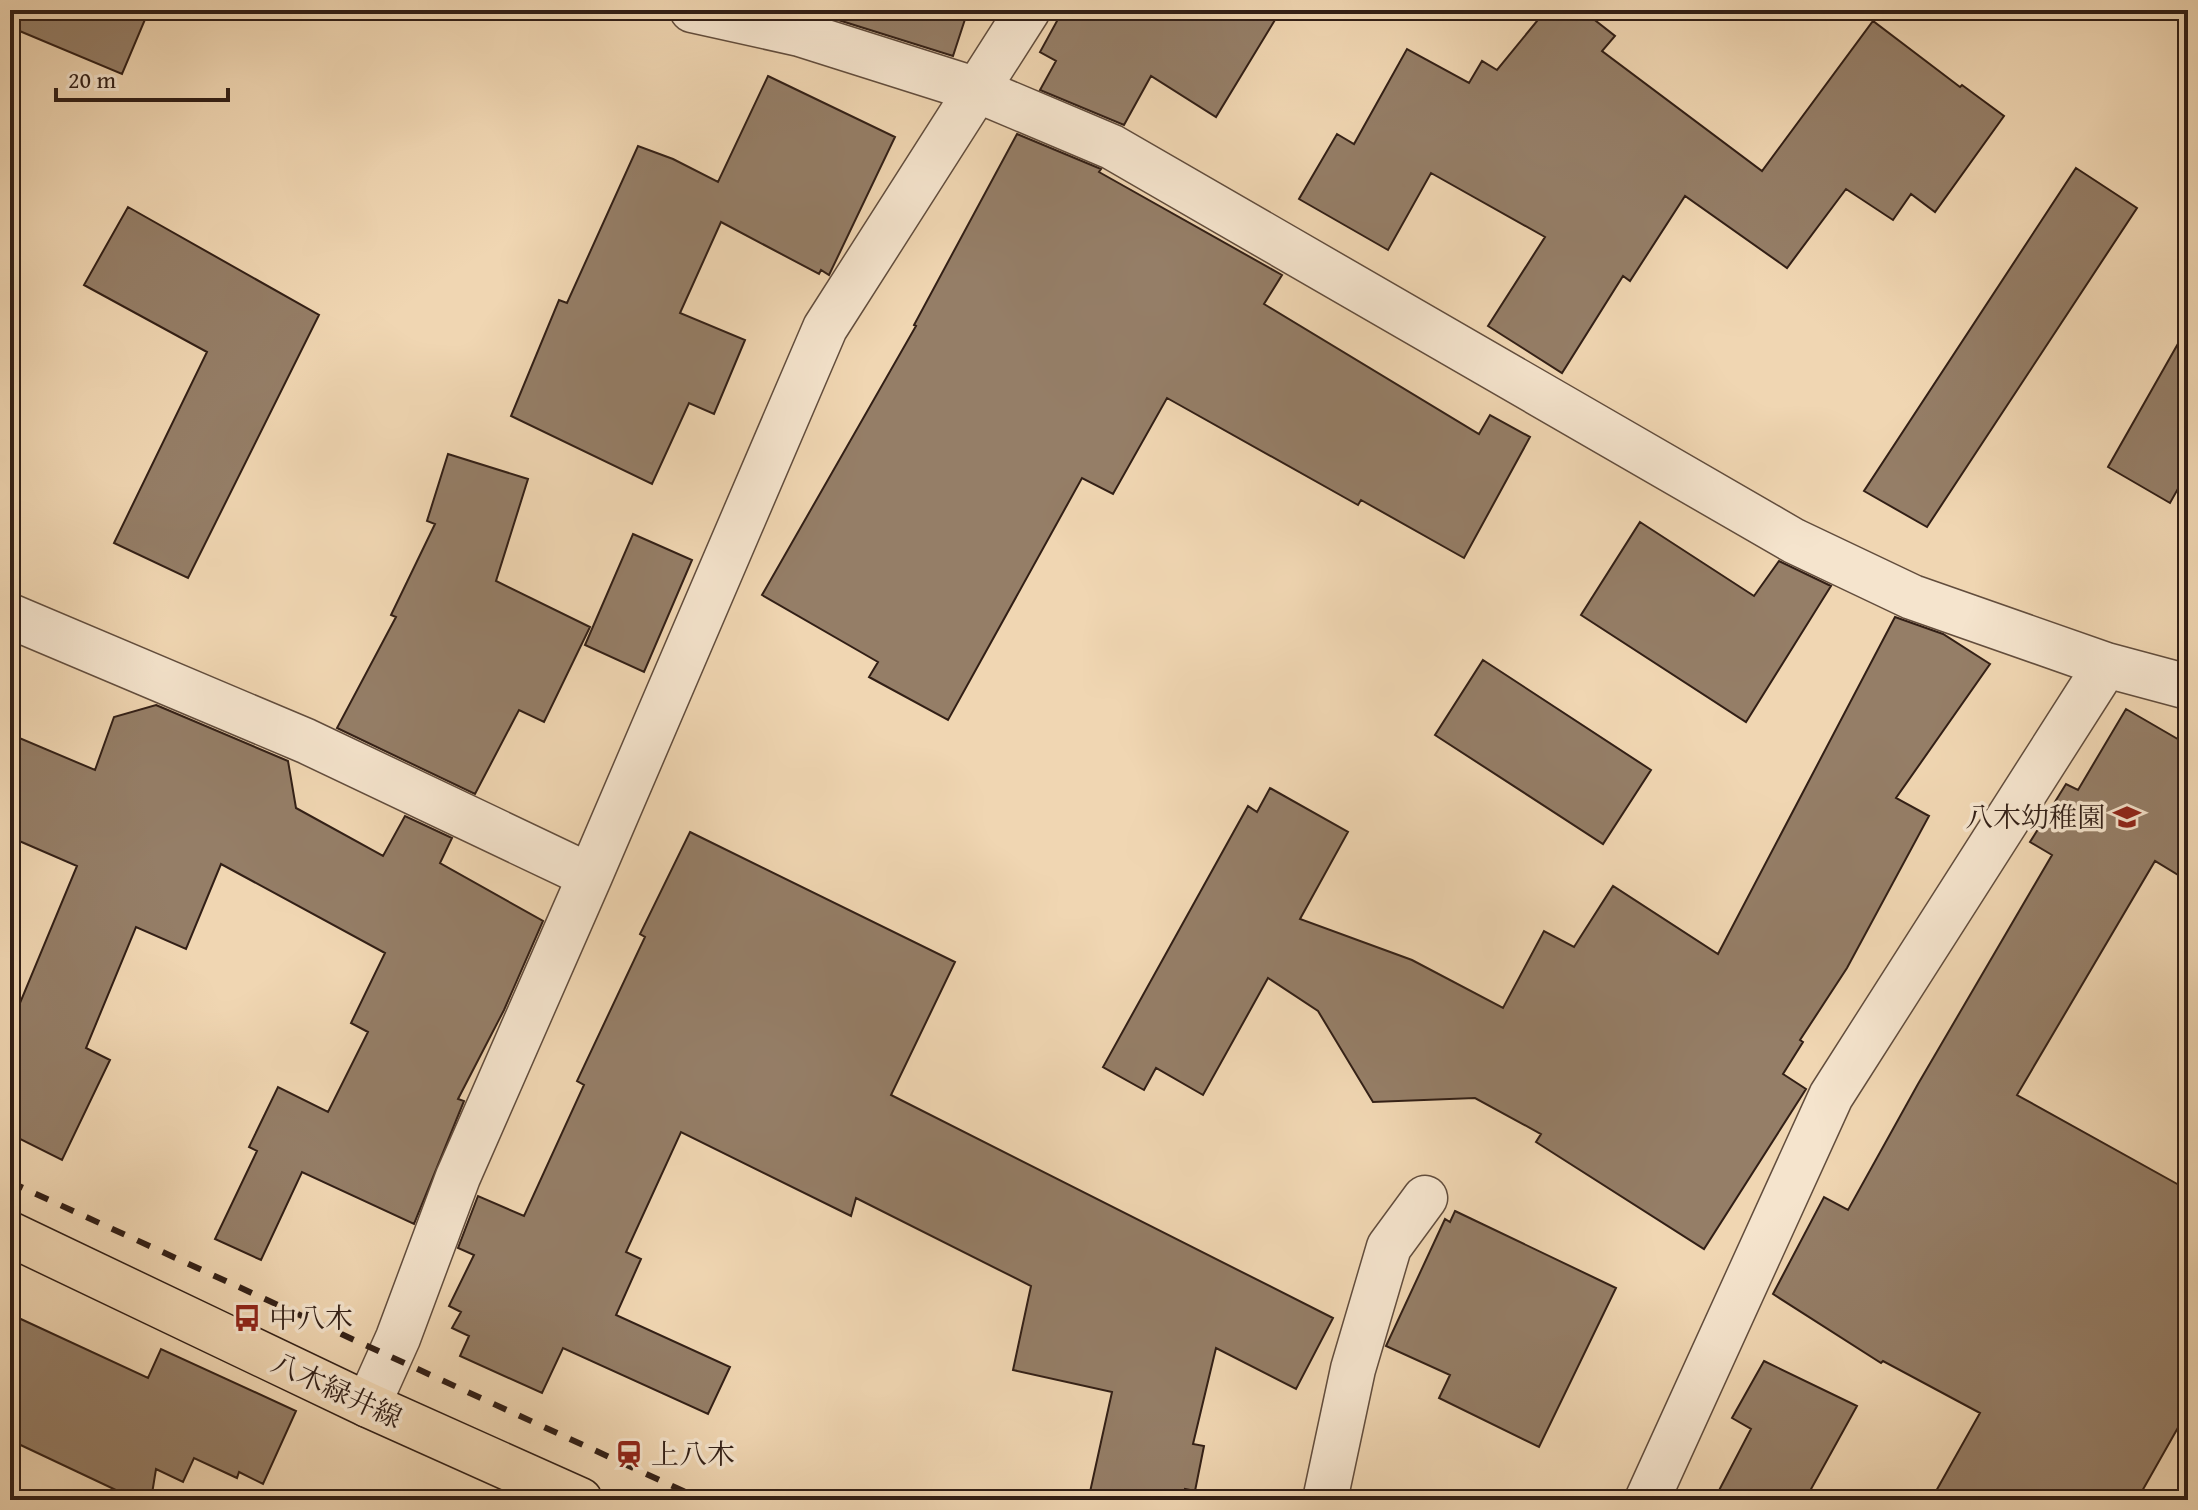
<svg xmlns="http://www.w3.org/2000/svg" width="2198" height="1510" font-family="'Gentium Book Plus','Noto Serif JP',serif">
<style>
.building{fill:#957e67;stroke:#321f16;stroke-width:2}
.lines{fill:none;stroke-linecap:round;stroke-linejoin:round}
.minor-casing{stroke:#624d3d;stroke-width:47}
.major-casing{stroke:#321f16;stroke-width:47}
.minor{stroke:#f5e4cd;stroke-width:44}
.major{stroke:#f0d6b2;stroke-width:44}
.rail{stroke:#321f16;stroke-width:6;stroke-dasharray:14 14;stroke-linecap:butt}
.labels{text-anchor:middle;stroke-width:7;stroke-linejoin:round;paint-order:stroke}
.poi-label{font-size:28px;fill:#321f16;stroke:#f5e4cd;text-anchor:start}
.street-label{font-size:28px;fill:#321f16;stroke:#f5e4cd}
</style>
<rect width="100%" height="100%" fill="#f0d6b2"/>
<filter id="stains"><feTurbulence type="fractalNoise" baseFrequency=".0025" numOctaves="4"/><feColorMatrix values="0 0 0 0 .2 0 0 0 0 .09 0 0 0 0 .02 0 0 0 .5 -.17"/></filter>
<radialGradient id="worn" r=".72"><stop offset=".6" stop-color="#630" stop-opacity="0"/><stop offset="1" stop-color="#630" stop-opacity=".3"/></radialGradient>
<!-- building -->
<path class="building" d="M10,10h139l-27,64 -112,-47z
M817,10h151l-15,46 -137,-43z
M1063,10h218l-65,107 -65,-41 -27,49 -84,-35 16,-29 -16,-9z
M1546,10h36l33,26 -13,15 160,120 111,-150 87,66 2,-2 42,31 -69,96 -24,-18 -18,26 -47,-31 -59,79 -102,-72 -55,85 -7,-5 -61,97 -74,-47 57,-89 -114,-64 -43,77 -89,-51 38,-65 17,10 53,-95 62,34 13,-22 15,9z
M768,76l127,61 -66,138 -8,-5 -2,4 -98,-52 -41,91 65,27 -31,74 -25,-11 -37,81 -141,-68 48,-116 8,3 71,-157 35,13 45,23z
M1017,134l84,35 -2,3 183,103 -18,29 215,130 11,-19 40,22 -66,121 -103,-58 -3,5 -191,-107 -54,96 -31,-16 -134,242 -79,-43 9,-15 -116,-67 154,-269 -2,-1z
M2076,168l61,40 -210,319 -63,-36z
M128,207l191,108 -131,263 -74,-35 93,-191 -123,-67z
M2188,326v145l-18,32 -62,-36z
M448,454l80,25 -32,102 94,46 -46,95 -25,-12 -44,84 -138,-66 59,-111 -5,-2 44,-91 -8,-3z
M1640,522l114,74 25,-35 52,25 -85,136 -165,-107z
M633,534l59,26 -48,112 -59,-27z
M1895,617l48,17 47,30 -94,134 33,18 -82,152 -47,72 3,2 -20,32 23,15 -102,160 -168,-107 5,-8 -66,-36 -102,4 -55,-91 -50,-33 -65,117 -47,-27 -12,22 -41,-23 145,-261 9,6 13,-24 78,44 -48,87 112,41 91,48 41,-77 30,16 39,-61 105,68z
M1483,660l168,110 -48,74 -168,-109z
M156,705l132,56 8,47 87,48 22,-40 47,22 -12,25 103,58 -39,89 -46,89 6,2 -50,123 -112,-52 -41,88 -46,-21 42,-88 -8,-4 29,-60 50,25 40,-80 -17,-9 34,-70 -164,-89 -35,85 -50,-22 -50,121 24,12 -48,100 -52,-26v-107l67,-161 -67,-29v-103l85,36 19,-53z
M2126,709l62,36v136l-33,-20 -138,234 171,95v220l-51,90h-206l49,-87 -97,-52 -2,2 -108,-69 51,-97 24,13 70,-126 134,-229 -22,-13 36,-58 12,6z
M690,832l265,130 -64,133 442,223 -37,71 -80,-41 -23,96 11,2 -9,45 -10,-2 -3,11h-57l-35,-8 22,-100 -99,-22 18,-84 -175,-88 -5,18 -170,-84 -55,120 15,7 -25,56 114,52 -22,47 -145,-66 -21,45 -82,-37 9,-20 -17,-8 9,-16 -12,-6 25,-51 -16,-7 20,-52 46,20 60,-131 -7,-4 68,-144 -5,-3z
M1455,1211l161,77 -77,159 -100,-49 11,-23 -64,-29 59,-127 5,3z
M10,1314l138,64 13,-29 135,62 -33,73 -24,-12 -2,6 -43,-20 -11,24 -27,-13 -5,31h-14l-127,-60z
M1764,1361l93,45 -52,94h-91l37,-71 -19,-11z"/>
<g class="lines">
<!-- minor casing -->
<g class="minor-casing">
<path id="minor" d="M692,10l108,24 177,56 135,57 682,394 118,56 194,68 82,22
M10,616l296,125 284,135
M368,1405l30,-67 60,-161 132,-301 235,-548 203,-318
M1325,1500l28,-131 36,-122 36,-49
M1647,1500l184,-404 275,-431"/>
</g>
<!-- major casing -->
<g class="major-casing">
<path id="major" d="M10,1234l358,171 212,95"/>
</g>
<!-- minor -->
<use href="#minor" class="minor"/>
<!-- major -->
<use href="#major" class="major"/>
<!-- rail -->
<path class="rail" d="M10,1182l693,318"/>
</g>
<!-- icons -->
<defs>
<g id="school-bare" transform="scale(2.16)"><path d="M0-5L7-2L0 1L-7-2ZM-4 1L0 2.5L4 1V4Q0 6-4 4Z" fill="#8f2418" stroke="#f5e4cd" stroke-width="2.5" paint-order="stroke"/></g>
<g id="bus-bare" transform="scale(2.16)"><path d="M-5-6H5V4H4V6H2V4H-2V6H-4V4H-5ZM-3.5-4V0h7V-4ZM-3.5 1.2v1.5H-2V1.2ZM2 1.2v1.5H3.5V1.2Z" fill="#8f2418" stroke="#f5e4cd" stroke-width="2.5" paint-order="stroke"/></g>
<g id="station-bare" transform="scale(2.16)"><path d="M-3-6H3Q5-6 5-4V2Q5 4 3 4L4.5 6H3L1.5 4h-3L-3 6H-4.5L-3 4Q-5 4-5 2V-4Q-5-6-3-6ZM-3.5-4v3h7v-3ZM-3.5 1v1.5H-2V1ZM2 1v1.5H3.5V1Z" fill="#8f2418" stroke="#f5e4cd" stroke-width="2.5" paint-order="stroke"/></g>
</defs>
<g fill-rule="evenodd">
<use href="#school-bare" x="2127" y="817"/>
<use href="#bus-bare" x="247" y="1318"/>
<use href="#station-bare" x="629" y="1454"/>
</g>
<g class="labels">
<!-- poi labels -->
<g class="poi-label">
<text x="2105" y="827" text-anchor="end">八木幼稚園</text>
<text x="269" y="1328">中八木</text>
<text x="651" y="1464">上八木</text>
</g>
<!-- street labels -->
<g class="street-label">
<text transform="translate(337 1390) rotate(25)" y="10">八木緑井線</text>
</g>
</g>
<!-- margin -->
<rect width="2198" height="1510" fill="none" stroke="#f0d6b2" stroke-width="40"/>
<rect x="12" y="12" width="2174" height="1486" fill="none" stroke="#321f16" stroke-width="4"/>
<rect x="20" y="20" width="2158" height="1470" fill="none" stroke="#321f16" stroke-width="2"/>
<!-- scale -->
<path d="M56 88v12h172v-12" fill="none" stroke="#321f16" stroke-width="4"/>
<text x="68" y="88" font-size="24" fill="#321f16" stroke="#f5e4cd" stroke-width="6" paint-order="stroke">20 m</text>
<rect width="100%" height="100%" filter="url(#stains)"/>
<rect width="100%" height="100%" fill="url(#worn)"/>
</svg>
